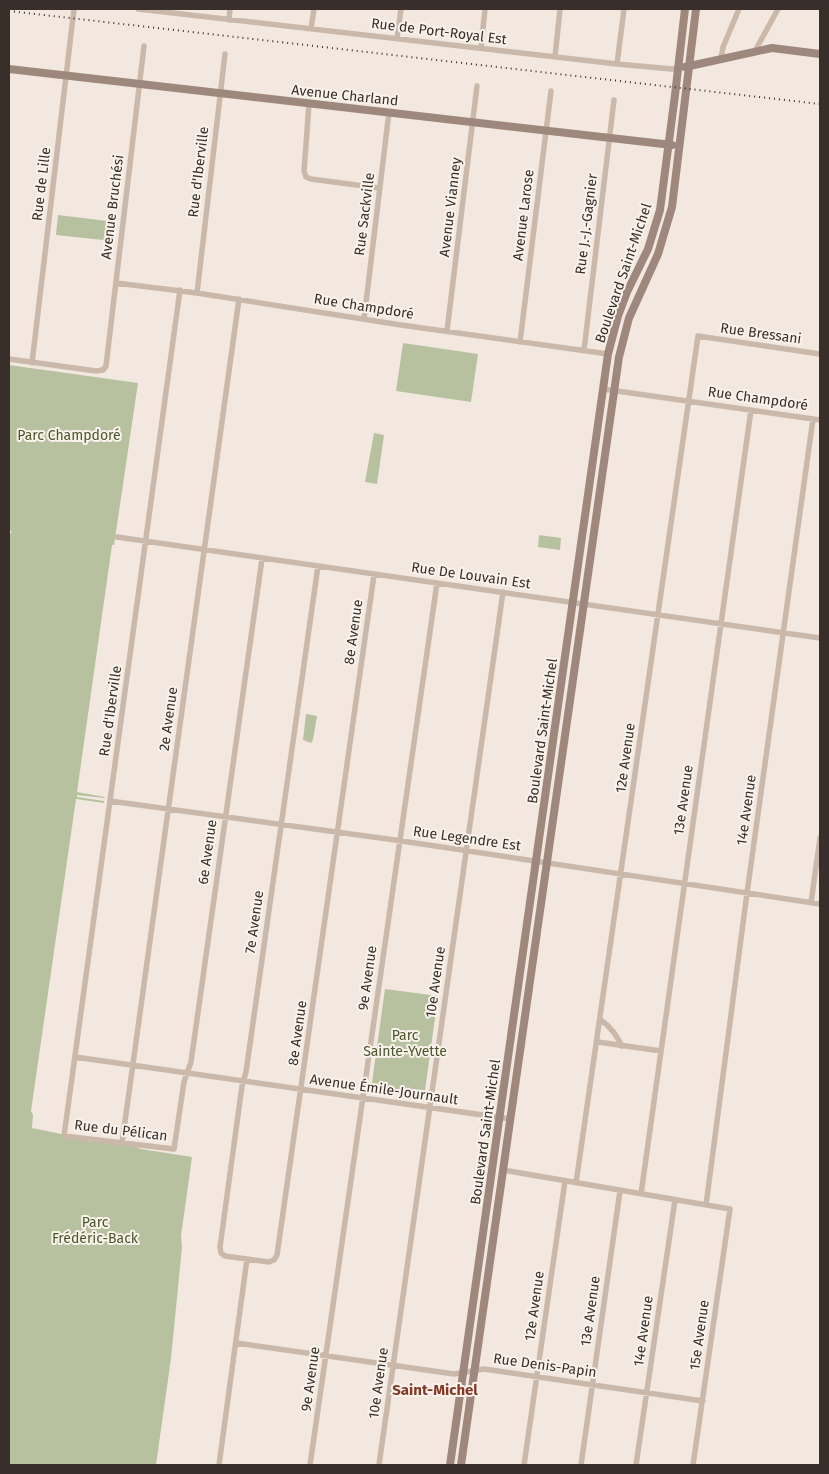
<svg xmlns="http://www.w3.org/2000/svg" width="829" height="1474" font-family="'Fira Sans',sans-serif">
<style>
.green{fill:#b7c19f}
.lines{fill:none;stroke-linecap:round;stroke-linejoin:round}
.street{stroke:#cab8ab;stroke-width:5.5}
.secondary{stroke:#9e877c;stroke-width:8}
.rail{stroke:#382e2a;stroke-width:2;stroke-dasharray:1 4;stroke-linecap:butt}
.labels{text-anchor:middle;stroke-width:4;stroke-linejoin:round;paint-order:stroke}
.street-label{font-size:14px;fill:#382e2a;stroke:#faf3eb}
.park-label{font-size:14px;fill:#49562e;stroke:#faf3eb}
.neighbourhood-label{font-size:15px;font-weight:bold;fill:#843826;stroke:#faf3eb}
</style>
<rect width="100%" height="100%" fill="#f2e8df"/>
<!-- green -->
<path class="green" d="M58,215l57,7 -2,19 -57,-6z
M403,343l75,11 -7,48 -75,-11z
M9,365l129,18 -24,162h-2l-35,247 28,5 -1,1 -27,-3v2l27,4v2l-28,-4 -45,312 2,4 -1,13 44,9 53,7 12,5 51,8 -11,79 1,11 -11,111 -15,107h-147v-930l3,-3 -3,-2z
M374,433l10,2 -7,49 -12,-2z
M539,535l22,3 -1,12 -22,-3z
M306,714l11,2 -4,24 -2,3 -8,-3z
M385,989l53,7 -14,102 -53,-8z"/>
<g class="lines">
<!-- street -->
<path class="street" d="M138,9l479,55 55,5 6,-1
M229,20l1,-11
M311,29l3,-20
M397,39l4,-30
M481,48l4,-39
M755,51l23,-42
M555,57l5,-48
M721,59l2,-12 16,-38
M617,64l7,-55
M309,104l-5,67 2,6 5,2 68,9
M116,283l81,10 204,32 207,29
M180,290l-116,846 110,13 10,-67 7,-20 71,-503
M197,293l28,-239
M364,319l25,-207
M447,331l30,-245
M520,342l31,-251
M584,350l30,-250
M9,359l87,12 7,-1 3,-4 38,-320
M32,363l42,-354
M603,389l217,31
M117,537l703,101
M318,566l-72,506 -4,14 -22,161 1,6 4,3 44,6 5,-2 3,-5 97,-680
M110,801l285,39 425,64
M811,903l9,-65
M601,1020c10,7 15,15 21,26
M598,1042l63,9
M75,1057l436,62
M122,1143l117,-844
M503,1170l227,39 -37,256
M576,1183l122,-847 122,18
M641,1194l110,-784
M706,1205l41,-312 66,-474
M236,1343l218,31 30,-5 219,32
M219,1465l28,-206
M310,1465l127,-882
M379,1465l124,-873
M524,1465l41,-284
M581,1465l39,-274
M636,1465l39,-265"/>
<!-- secondary -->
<path class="secondary" d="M685,67l87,-19 48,6
M9,69l663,76
M450,1465l158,-1111 10,-38 9,-24 21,-43 12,-39 15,-115 10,-86
M461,1465l158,-1108 10,-39 29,-64 14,-47 24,-198"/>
<!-- rail -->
<path class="rail" d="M9,11l811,93"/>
</g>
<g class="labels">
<!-- street labels -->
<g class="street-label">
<text transform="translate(439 31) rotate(7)" y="5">Rue de Port-Royal Est</text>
<text transform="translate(345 95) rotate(6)" y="5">Avenue Charland</text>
<text transform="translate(198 172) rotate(-83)" y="5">Rue d'Iberville</text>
<text transform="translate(41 184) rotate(-83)" y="5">Rue de Lille</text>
<text transform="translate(112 207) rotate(-83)" y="5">Avenue Bruchési</text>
<text transform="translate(450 207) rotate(-83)" y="5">Avenue Vianney</text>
<text transform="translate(364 214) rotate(-83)" y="5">Rue Sackville</text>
<text transform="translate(523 215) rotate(-83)" y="5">Avenue Larose</text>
<text transform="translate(586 224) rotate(-83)" y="5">Rue J.-J.-Gagnier</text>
<text transform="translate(623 273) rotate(-71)" y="5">Boulevard Saint-Michel</text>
<text transform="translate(364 306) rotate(9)" y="5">Rue Champdoré</text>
<text transform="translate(761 333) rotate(8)" y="5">Rue Bressani</text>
<text transform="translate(758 398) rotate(8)" y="5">Rue Champdoré</text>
<text transform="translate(471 575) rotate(8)" y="5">Rue De Louvain Est</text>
<text transform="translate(353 632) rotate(-82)" y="5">8e Avenue</text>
<text transform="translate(110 711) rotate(-82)" y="5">Rue d'Iberville</text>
<text transform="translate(168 719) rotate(-82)" y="5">2e Avenue</text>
<text transform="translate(542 731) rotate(-82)" y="5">Boulevard Saint-Michel</text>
<text transform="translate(625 758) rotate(-82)" y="5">12e Avenue</text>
<text transform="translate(683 800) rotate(-82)" y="5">13e Avenue</text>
<text transform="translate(746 810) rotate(-82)" y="5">14e Avenue</text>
<text transform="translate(467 838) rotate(8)" y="5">Rue Legendre Est</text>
<text transform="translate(207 852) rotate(-82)" y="5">6e Avenue</text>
<text transform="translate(254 922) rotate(-82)" y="5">7e Avenue</text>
<text transform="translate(367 978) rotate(-82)" y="5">9e Avenue</text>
<text transform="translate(435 982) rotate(-82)" y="5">10e Avenue</text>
<text transform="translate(297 1033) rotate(-82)" y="5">8e Avenue</text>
<text transform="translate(384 1089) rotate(8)" y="5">Avenue Émile-Journault</text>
<text transform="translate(121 1130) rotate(7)" y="5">Rue du Pélican</text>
<text transform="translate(485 1132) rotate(-82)" y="5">Boulevard Saint-Michel</text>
<text transform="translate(534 1306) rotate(-82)" y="5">12e Avenue</text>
<text transform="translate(590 1311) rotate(-82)" y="5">13e Avenue</text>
<text transform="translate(643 1331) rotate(-82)" y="5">14e Avenue</text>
<text transform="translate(699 1335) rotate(-82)" y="5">15e Avenue</text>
<text transform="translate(545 1365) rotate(8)" y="5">Rue Denis-Papin</text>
<text transform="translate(310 1379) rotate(-82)" y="5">9e Avenue</text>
<text transform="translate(378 1383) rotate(-82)" y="5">10e Avenue</text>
</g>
<!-- park labels -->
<g class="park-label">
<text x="69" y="440">Parc Champdoré</text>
<text x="405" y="1040">Parc<tspan x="405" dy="16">Sainte-Yvette</tspan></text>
<text x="95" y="1227">Parc<tspan x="95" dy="16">Frédéric-Back</tspan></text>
</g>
<!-- neighbourhood labels -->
<g class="neighbourhood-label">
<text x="435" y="1395">Saint-Michel</text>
</g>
</g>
<!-- border -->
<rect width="829" height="1474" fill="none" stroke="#382e2a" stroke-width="20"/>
</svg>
